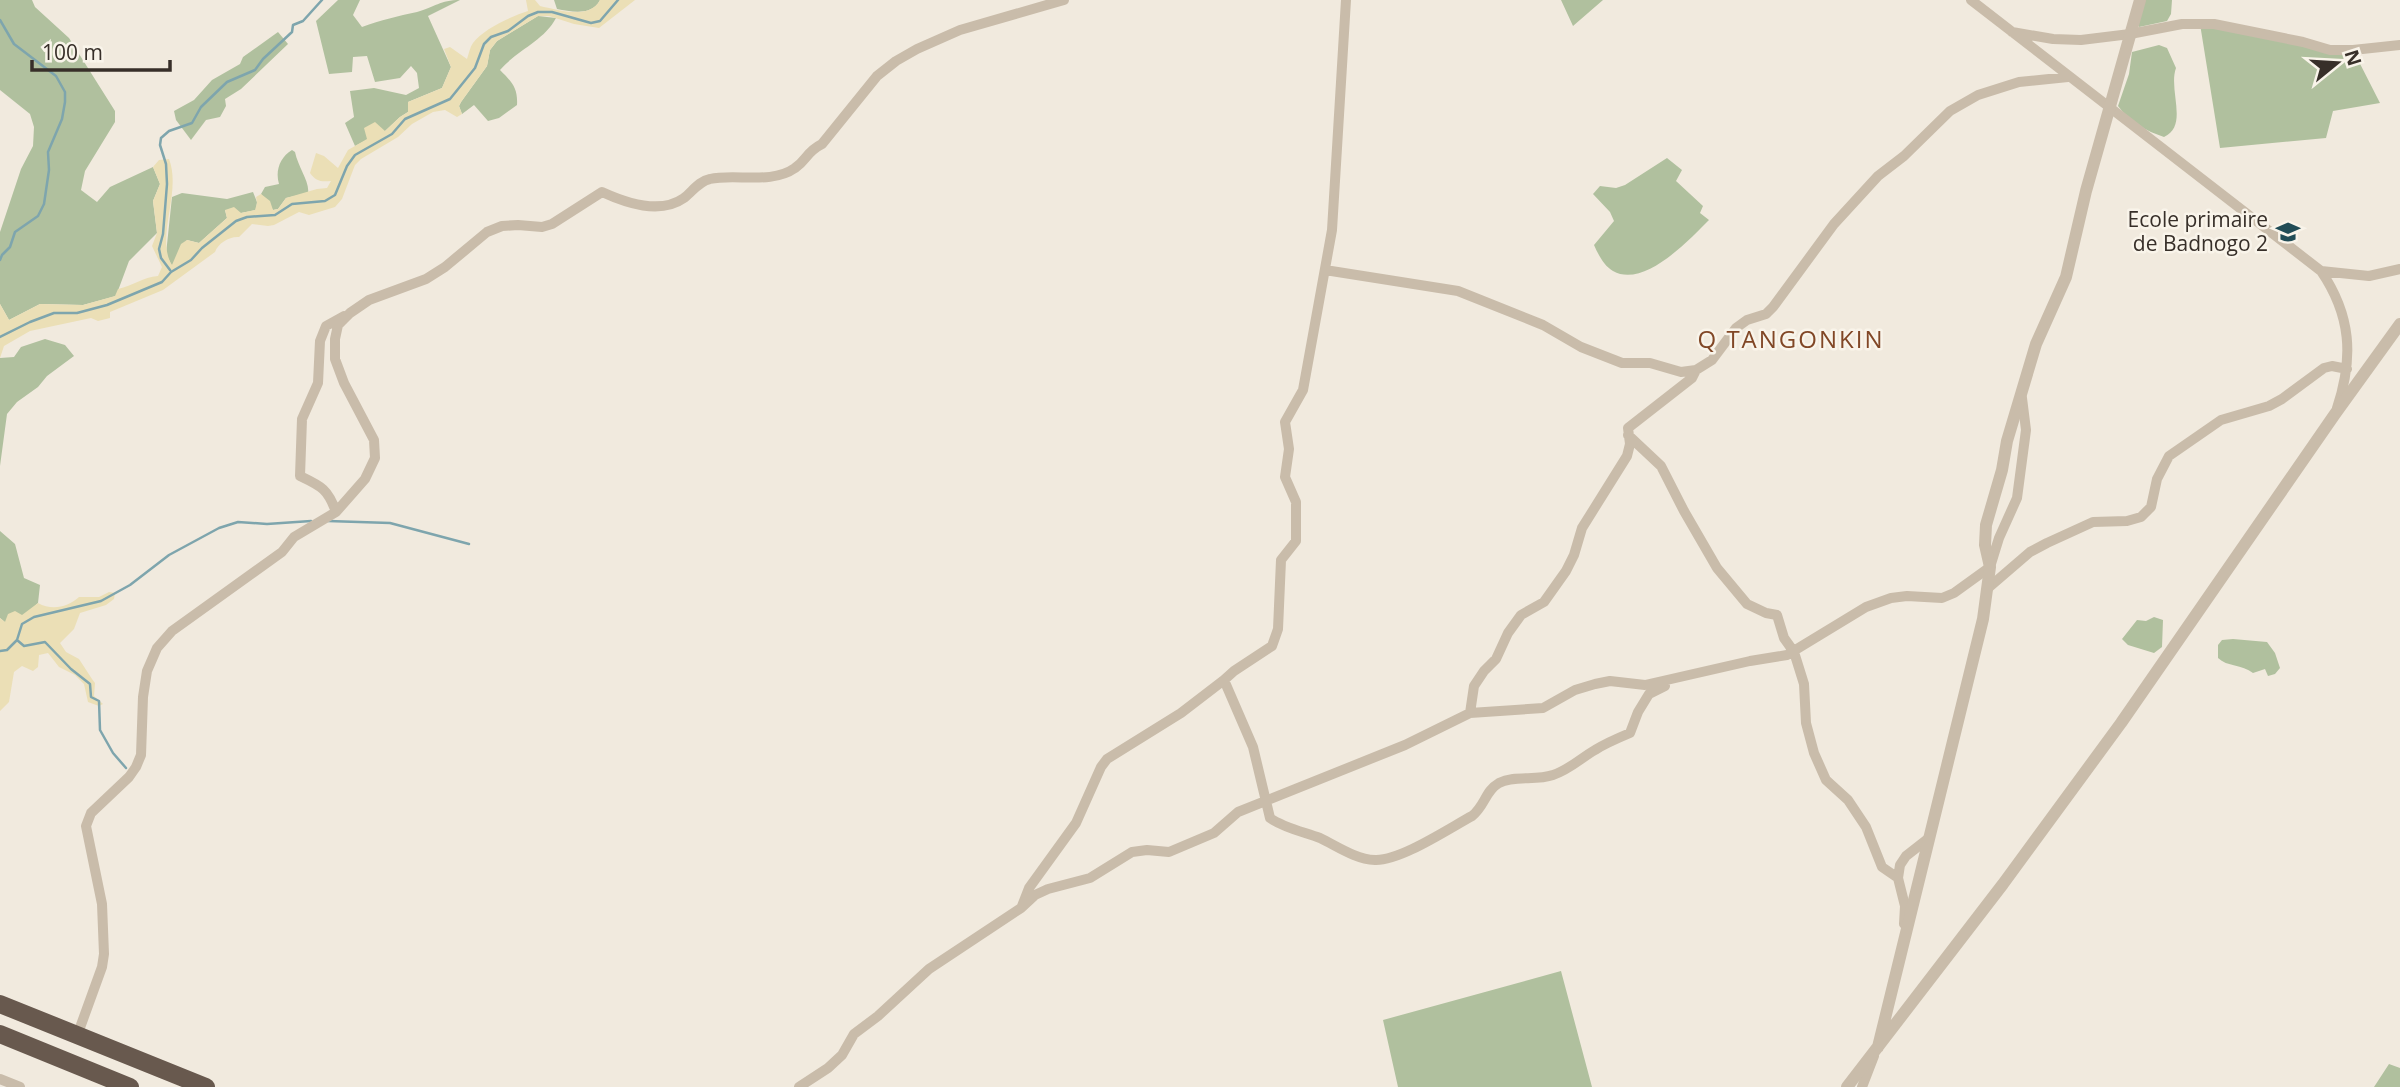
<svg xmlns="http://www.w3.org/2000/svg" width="2400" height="1087" font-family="'Open Sans',sans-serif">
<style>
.green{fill:#b0c09e}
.sand{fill:#ebdfb6}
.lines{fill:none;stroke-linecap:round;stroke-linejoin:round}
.stream{stroke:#7ea5ad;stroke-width:2.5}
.minor{stroke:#c9bcaa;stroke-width:10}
.tertiary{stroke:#c9bcaa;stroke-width:12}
.trunk{stroke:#68594e;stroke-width:18}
.labels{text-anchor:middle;stroke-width:5;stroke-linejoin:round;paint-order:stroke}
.poi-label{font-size:21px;fill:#372f29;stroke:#f9f4ea;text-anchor:end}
.quarter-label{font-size:24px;letter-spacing:2px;fill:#814726;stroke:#f9f4ea}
</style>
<rect width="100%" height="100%" fill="#f1eade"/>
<!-- green -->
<path class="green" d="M0,0h32l3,7 34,31 46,73v11l-30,49 -4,19 16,12 13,-15 43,-20 7,17 -7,17 4,32 -28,28 -13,35 -33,9 -43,-1 -31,16 -9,-16v-72l21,-63 12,-23 1,-19 -4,-13 -30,-24z
M338,0h22l-7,15 9,12c19,-7 36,-11 55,-15 18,-5 23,-12 43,-12l-32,16 23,51 -9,21 -34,14v10l-8,5 -15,14 -30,15 -10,-23 9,-6 -4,-26 24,-3 32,7 13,-7 -2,-15 -6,-7 -11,12 -25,4 -8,-26 -14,1 -1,15 -23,2 -13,-53z
M554,0h46c-8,16 -28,12 -43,9z
M1561,0h42l-30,26z
M2145,0h27l-1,14 -4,7 -28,6 -1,-5z
M538,16l18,2c-12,23 -39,32 -56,52 12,12 18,18 17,35l-18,13 -11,3 -14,-16 -12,9 -3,-8 2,-4 26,-36 3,-16 7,-9z
M2200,24l153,26 27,53 -47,8 -7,27 -106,10z
M278,32l10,12 -47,45 -16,10 1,7 -6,11 -14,3 -15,20 -15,-20 -2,-9 20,-11 18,-20 28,-16 3,-7z
M2159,45l8,3 9,20c-8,22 13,58 -12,69 -18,-6 -34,-15 -46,-31l11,-32 3,-22z
M292,150l3,2c3,15 15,30 13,41l-22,5 -8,11 -5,1 -12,-16 4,-7 14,-3c-4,-13 1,-27 13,-34z
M1667,158l15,12 -6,11 27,25 -3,7 9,7c-19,19 -65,69 -96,51 -9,-5 -15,-17 -19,-26l20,-24 -4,-9 -17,-18 7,-8 16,2 9,-3z
M253,192l4,10 -1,8 -15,3 -16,-3 2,8 -28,25 -12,-3 -15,26 -6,-12 6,-57 10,-4 45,6z
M45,339l20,6 9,11 -27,20 -9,11 -21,15 -10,12 -7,52v-108l14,-1 7,-10z
M0,531l15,13 9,34 16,7 -2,18 -12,11 -20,9 -6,-5z
M2154,617l9,3 -1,27 -8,6 -26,-8 -6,-6 15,-19 9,1z
M2233,639l34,3 8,11 5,15 -5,6 -7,2 -3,-7 -12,4c-11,-9 -26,-6 -35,-15v-13l4,-5z
M1561,971l31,116h-194l-15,-67z
M2389,1064l11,4v19h-26z"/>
<!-- sand -->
<path class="sand" d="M526,0h9l5,6c18,4 50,14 60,-6h35l-36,28 -25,-4 -25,-8h-11l-41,25 -7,9 -3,16 -26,36 -2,4 3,8 -5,3 -12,-7 -12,2 -21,12 -14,13 -37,22 -6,6 -13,34 -7,8 -26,8 -10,-3 -25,13 -6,1 -16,-2 -13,13c-9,-1 -21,6 -24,15l-52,38 -53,22v6l-12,3 -7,-3 -61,13 -26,15 -4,12v-54l9,16 31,-16 43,1 32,-9 3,-7c15,-3 25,-12 40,-13l4,-9 -10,-21 5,-13 -4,-32 7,-17 -7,-17 6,-7 10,-1c13,33 -14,79 3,106l9,-21 6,-4 12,3 28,-25 -2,-8 9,-3 7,6 14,-3 2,-7 -1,-6 5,-3 9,7 3,9 5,-1 8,-11 31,-9 10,-1 4,-7c-11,1 -15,0 -21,-8l6,-20 8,3 14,12 10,-18 19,-11 -3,-11 11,-6 10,9 15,-14 8,-5v-10l34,-14 9,-21 -7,-18 6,-2 17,12c2,-6 3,-12 6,-16 10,-14 39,-27 55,-32z
M109,592l6,1 -1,6 -8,6 -26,8 -6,16 -14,14 6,9 13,7 13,20 3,4 -1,13 9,8 -4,2 -11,-4 -4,-18 -9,-9 -16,-8 -11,-14 -9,2 -1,12 -5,4 -11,-5 -8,6 -5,30 -9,9v-93l5,4 3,-8 7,-3 7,4 16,-12c14,8 30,4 41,-6h20z"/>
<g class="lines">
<!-- stream -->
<path class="stream" d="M0,20l14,24 42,32 9,16v10l-3,17 -14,33 1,18 -5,34 -6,12 -23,16 -5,15 -8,8 -2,5
M170,270l-9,-12 -2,-9 4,-15 4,-50 -1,-20 -6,-19 1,-7 8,-7 23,-8 9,-16 26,-25 28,-12 8,-11 29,-27 1,-7 10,-4 19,-21
M0,337l30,-15 24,-9h23l30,-8 55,-23 9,-10 20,-12 11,-12 34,-27 11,-4 28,-2 17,-11 33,-3 10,-6 12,-29 8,-11 37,-21 13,-15 45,-20 25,-31 9,-24 7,-7 17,-6 20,-15 10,-4h14l39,11 9,-2 18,-21
M328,521l62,2 79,21
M17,640l7,6 21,-4 26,27 19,15 1,13 8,4 1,29 13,23 13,15
M0,651l7,-1 10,-10 5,-16 12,-7 67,-16 29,-16 39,-30 50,-27 19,-6 29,2 44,-3"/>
<!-- minor -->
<path class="minor" d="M1346,0l-14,230 -29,160 -18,32 4,27 -4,28 11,25v39l-15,19 -3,69 -6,17 -38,25 -10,9 29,67 17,71c14,10 34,14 50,20 17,8 35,21 55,22 25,1 73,-31 97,-44 13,-10 13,-25 27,-33 16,-8 37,-2 54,-8 16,-5 28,-17 42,-25 11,-7 23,-12 35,-17l8,-21 11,-18 16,-8
M1971,0l350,271
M2012,32l41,7 28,1 49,-6 52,-10h32l89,18 27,8h23l47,-5
M1325,270l133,21 85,34 38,22 41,16h28l31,9 15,-2 16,-10 24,-32 11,-8 19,-6 7,-7 61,-83 44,-48 26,-20 46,-45 28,-16 41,-13 49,-5
M2337,408c17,-51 14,-93 -16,-137l48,5 31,-7
M1628,435l33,31 23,45 33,57 30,36 19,9 11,2 7,23 10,14 10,32 2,39 8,30 12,27 22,20 18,27 16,40 16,11
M336,512c-8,-23 -15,-26 -36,-36l2,-57 16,-36 2,-42 6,-15 18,-10
M1987,589l43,-37 17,-9 46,-21 34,-1 14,-4 10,-10 6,-28 12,-23 52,-36 48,-14 13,-7 42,-31 8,-2 15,3
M1470,713l4,-27 10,-15 12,-12 12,-26 13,-18 23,-13 22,-31 8,-16 8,-27 45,-72 3,-12 -2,-16 64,-50 4,-8
M1022,906l7,-18 47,-65 25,-56 6,-8 74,-46 43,-33
M1904,924l1,-18 -7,-28 2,-13 6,-9 23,-18
M77,1036l25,-69 2,-13 -2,-50 -16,-78 5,-13 38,-36 7,-10 5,-12 2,-58 4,-26 10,-23 15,-17 110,-79 12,-15 42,-25 29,-33 10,-21 -1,-18 -30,-57 -9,-24v-20l3,-14 12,-12 19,-13 57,-21 19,-12 42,-35 15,-6 16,-1 24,2 10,-3 50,-32c24,11 58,23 82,6 8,-6 15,-17 26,-19 25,-6 61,6 85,-11 12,-8 11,-16 27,-24l55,-68 19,-15 21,-12 43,-19 104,-30
M0,1079l20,8
M799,1087l29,-19 14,-13 12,-21 24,-18 51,-47 92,-61 14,-13 13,-6 42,-11 42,-26 15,-2 22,2 45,-19 24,-21 167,-67 65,-32 73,-5 32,-18 20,-6 15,-3 35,4 105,-24 37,-6 79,-48 25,-9 16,-2 35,2 12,-5 36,-26 9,-29 18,-40 9,-68 -4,-32
M1862,1087l12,-31"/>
<!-- tertiary -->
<path class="tertiary" d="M1878,1047l105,-428 7,-52 -5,-22 1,-20 16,-55 5,-29 29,-97 30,-67 20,-86 54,-191
M1847,1087l156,-203 118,-161 214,-309 65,-90"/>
<!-- trunk -->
<path class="trunk" d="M0,1004l206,83
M0,1034l130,53"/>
</g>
<!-- icons -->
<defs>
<g id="school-bare" transform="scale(1.89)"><path d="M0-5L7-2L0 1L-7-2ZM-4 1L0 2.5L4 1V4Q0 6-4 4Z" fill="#214c56" stroke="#f9f4ea" stroke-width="2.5" paint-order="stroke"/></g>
</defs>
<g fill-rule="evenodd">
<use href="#school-bare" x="2288" y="232"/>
</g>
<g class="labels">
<!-- poi labels -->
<g class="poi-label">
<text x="2268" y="227">Ecole primaire<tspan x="2268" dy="24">de Badnogo 2</tspan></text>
</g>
<!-- quarter labels -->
<g class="quarter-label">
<text x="1791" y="348">Q TANGONKIN</text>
</g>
</g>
<!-- north arrow -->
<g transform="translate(2337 63) rotate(72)" stroke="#f9f4ea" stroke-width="5" paint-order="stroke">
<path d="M0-5L12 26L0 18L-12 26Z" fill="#372f29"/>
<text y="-10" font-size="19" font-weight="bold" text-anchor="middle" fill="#372f29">N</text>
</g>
<!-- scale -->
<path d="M32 60v10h138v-10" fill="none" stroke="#372f29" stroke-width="3.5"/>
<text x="42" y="60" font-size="21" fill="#372f29" stroke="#f9f4ea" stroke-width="5" paint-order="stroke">100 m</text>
</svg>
